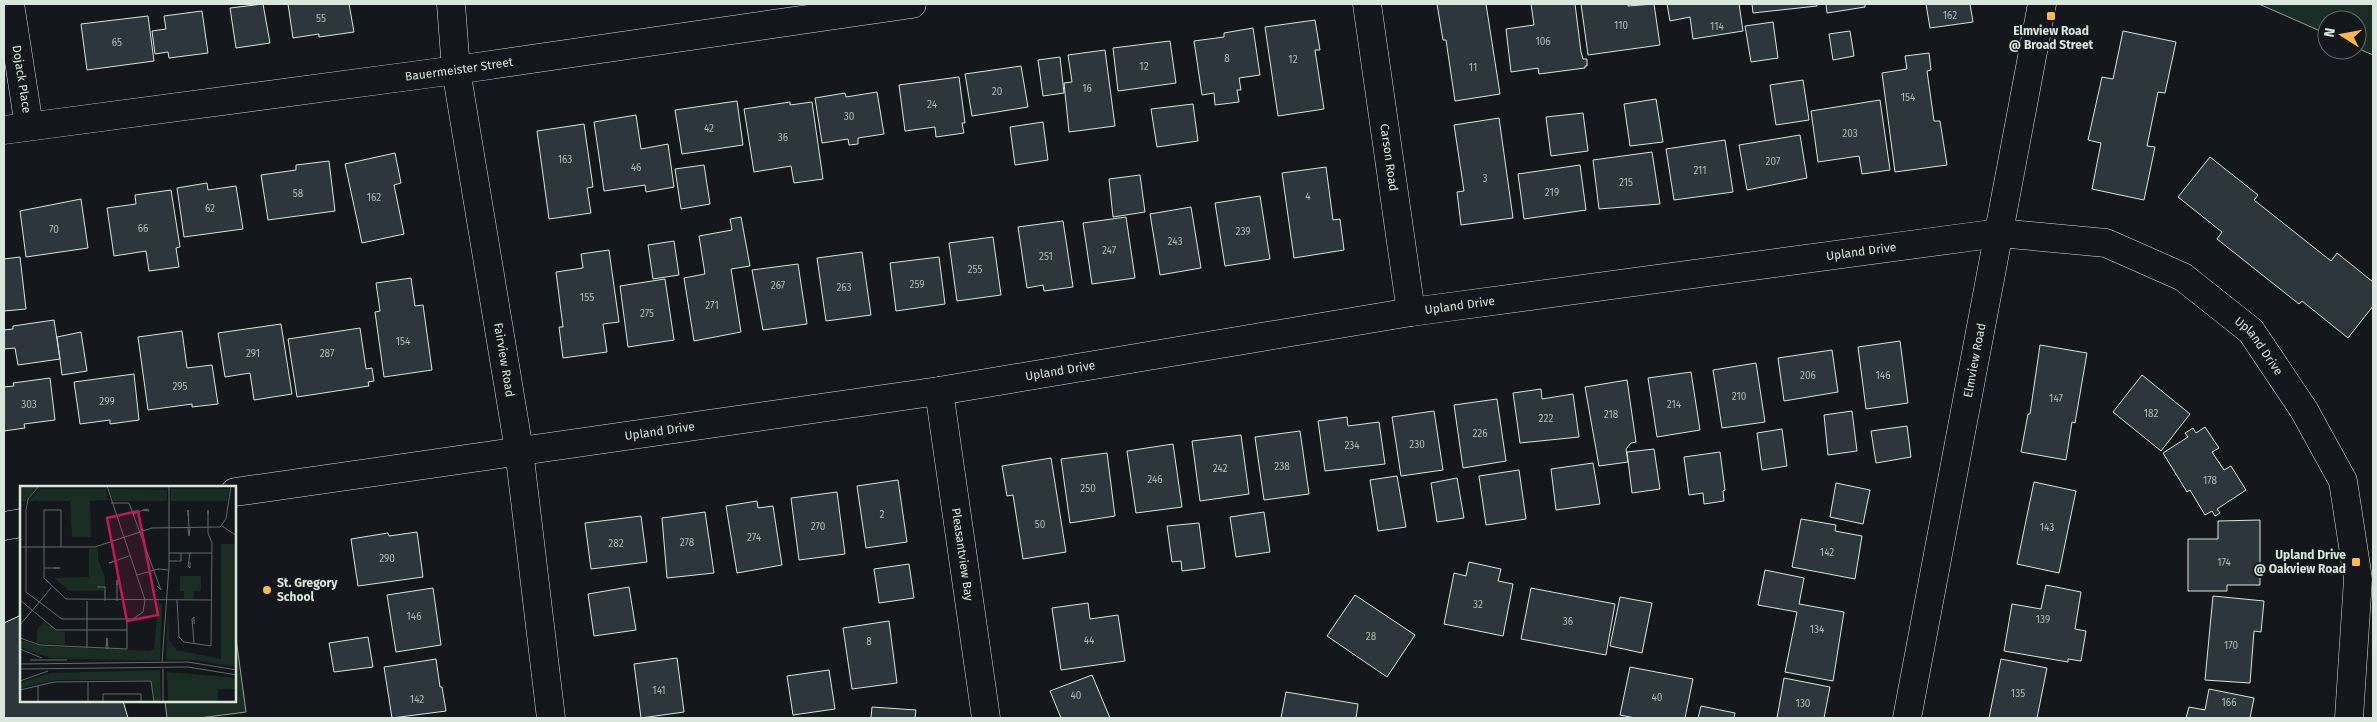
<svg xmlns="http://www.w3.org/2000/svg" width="2377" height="722" font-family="'Fira Sans',sans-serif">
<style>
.green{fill:#1a2d24;stroke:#939e99}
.building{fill:#2c363c;stroke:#d8e6dc}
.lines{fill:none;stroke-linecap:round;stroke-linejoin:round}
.street-casing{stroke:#d8e6dc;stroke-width:29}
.secondary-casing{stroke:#d8e6dc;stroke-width:29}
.street{stroke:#14181c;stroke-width:28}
.secondary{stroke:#14181c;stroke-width:28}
.poi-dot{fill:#ffb74d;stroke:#14181c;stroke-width:2}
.labels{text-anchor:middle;stroke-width:4;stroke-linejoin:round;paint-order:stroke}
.number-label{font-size:10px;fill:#adbab4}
.poi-label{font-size:12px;font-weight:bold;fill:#d8e6dc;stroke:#14181c}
.street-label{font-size:12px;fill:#d8e6dc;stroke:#14181c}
.inset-road{fill:none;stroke:#626a69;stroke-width:1}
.view{fill:#c2185b;fill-opacity:0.15;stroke:#c2185b;stroke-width:2.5}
.inset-edge{fill:none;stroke:#d8e6dc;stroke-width:2.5}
</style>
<rect width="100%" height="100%" fill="#14181c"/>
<!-- green -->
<path class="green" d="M2259,4h114v51l-16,-7v-28h-30v14z
M236,638l10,74 -47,6h-32l-2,-17h70z"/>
<!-- building -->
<path class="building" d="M263,4l7,39 -34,5 -6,-40z
M288,4h61l5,28 -35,5v-3l-26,4z
M1437,4h49l14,90 -45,7 -9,-61h-3z
M1531,4h44l6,48 2,7h4v7h-2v2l-46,6 -1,-6 -27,4 -5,-43 28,-4z
M1581,4h47v2l26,-2 6,41 -72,10z
M1667,4h72l4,27 -50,8 -3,-22 -20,4z
M1752,4h65v2l-64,7z
M1826,4h39v3l-38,6z
M1926,4h44l3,18 -43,6z
M202,11l6,42 -39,5 -1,-6 -13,2 -3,-23 14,-2 -2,-13z
M148,16l6,45 -67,9 -6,-46z
M1315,20l5,30h-5l9,59 -46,7 -13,-89z
M1773,22l5,36 -27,4 -6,-36z
M1253,28l7,47 -21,3 2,12h-4l2,12 -24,3 -1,-12 -12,2 -8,-54 30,-4v-4z
M1850,31l4,25 -21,4 -4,-26z
M2123,31l53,11 -11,51 -7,-1 -11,54 8,1 -11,53 -52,-11 9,-46 -13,-3 14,-63 11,2z
M1170,41l6,42 -58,8 -5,-43z
M1105,50l10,76 -46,6 -5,-49 8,-1 -4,-27z
M1929,53l2,17 -4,1 7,50h6l7,44 -52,7 -13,-99 25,-4 -2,-13z
M1060,57l4,36 -21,3 -5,-36z
M1021,66l7,41 -56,9 -7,-42z
M959,77l6,46h-3l2,10 -28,4 -1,-10 -30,4 -6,-46z
M1803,80l6,40 -33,5 -6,-40z
M877,92l7,42 -26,4v6l-9,1 -1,-6 -26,4 -7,-45 30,-5 1,4z
M1656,99l7,43 -33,4 -6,-42z
M1880,100l10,70 -28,4 -3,-18 -41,6 -7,-51z
M737,101l6,44 -61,9 -7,-44z
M790,102v3l22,-3 11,77 -29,4 -3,-17 -37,6 -10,-63z
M1193,104l5,37 -41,6 -6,-38z
M1583,113l5,38 -37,5 -5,-39z
M636,115l5,34 27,-5 6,43 -28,5 -1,-7 -41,6 -10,-69z
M1499,118l14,100 -52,7 -4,-33 7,-1 -10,-66z
M1043,122l5,38 -33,5 -5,-38z
M584,124l9,63 -6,1 4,25 -42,6 -12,-88z
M1800,135l7,43 -60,12 -8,-45z
M1725,140l8,52 -59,8 -8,-51z
M1652,152l8,52 -61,5 -6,-49z
M395,153l6,30 -7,2 10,49 -42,9 -17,-79z
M2210,157l48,38 -4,5 77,61 6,-8 36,29v24l-25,32 -46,-37 -3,3 -82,-65 5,-7 -44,-35z
M329,161l6,50 -67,9 -7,-45 35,-5v-5z
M704,165l6,39 -29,5 -6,-40z
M1580,165l6,45 -62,9 -6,-45z
M1326,167l7,53 7,-1 4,31 -50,8 -12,-85z
M1140,175l5,37 -32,5 -4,-38z
M207,183l1,7 28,-4 7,43 -59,8 -7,-49z
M171,190l9,57 -4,1 3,19 -30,4 -3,-20 -32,5 -7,-48 29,-4 -1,-9z
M1260,196l10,63 -45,7 -10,-63z
M81,199l7,49 -62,9 -6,-46z
M1191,207l10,61 -41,7 -10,-61z
M741,217l9,49 -19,3 10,63 -47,9 -10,-63 21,-4 -6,-38 33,-6 -2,-11z
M1126,217l9,61 -43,6 -9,-61z
M1063,221l10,66 -29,4 -1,-6 -16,3 -9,-61z
M993,237l8,58 -44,6 -8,-58z
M674,241l5,34 -26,4 -5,-34z
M609,250l10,72 -16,2 4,28 -44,6 -4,-31h4l-7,-55 27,-4 -2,-14z
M862,252l9,63 -45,6 -9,-63z
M20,257l6,52 -22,2v-52z
M939,257l6,47 -49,7 -6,-48z
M798,264l9,60 -44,6 -11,-60z
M411,278l4,28 8,-1 9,65 -48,7 -9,-65 5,-1 -4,-28z
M665,279l9,61 -46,7 -8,-61z
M54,320l6,39 -42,6 -3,-17 -11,1v-19l9,-1v-3z
M281,324l11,70 -38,6 -4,-27 -25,4 -7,-44z
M360,328l6,41 6,-1 2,13 -6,1 1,4 -72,11 -9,-58z
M182,331l5,37 25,-3 6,39 -26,3v-3l-44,6 -10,-73z
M81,332l6,39 -25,4 -5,-38z
M1900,341l8,62 -42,6 -8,-62z
M2040,345l47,8 -12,70 -3,-1 -6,38 -45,-8 7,-38h2z
M1832,350l6,42 -54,9 -6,-43z
M1756,363l9,59 -43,6 -9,-58z
M1691,372l9,58 -43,7 -9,-59z
M134,374l5,46 -29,4v-4l-30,4 -6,-42z
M2142,375l48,39 -29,37 -48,-39z
M50,378l5,42 -31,4 1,4 -21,3v-44l10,-1 -1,-3z
M1627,380l9,62 -5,1 -5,6 2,13 -29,4 -14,-79z
M1541,389l1,10 31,-5 6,43 -59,6 -7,-50z
M1497,399l9,62 -43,7 -9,-63z
M1434,411l9,59 -42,6 -9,-59z
M1852,411l5,40 -29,4 -4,-40z
M1347,417l1,9 31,-4 6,42 -60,7 -7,-50z
M1907,426l4,31 -35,6 -5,-32z
M2205,427l14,21 -7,4 12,18 7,-4 15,24 -29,19 3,4 -5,3 -3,-5 -7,4 -15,-25 -3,2 -24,-39 25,-16 -3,-4 8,-5 3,5z
M1782,429l5,37 -25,4 -5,-37z
M1300,431l9,63 -45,6 -9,-63z
M1241,435l8,59 -49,7 -8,-60z
M1173,444l9,63 -46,6 -9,-62z
M1654,449l6,40 -28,4 -5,-41z
M1720,452l5,38 -2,1 1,10 -20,3 -1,-11 -14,2 -5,-38z
M1107,453l8,63 -45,7 -9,-64z
M1051,458l15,94 -43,7 -10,-64 -6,1 -5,-30z
M1593,463l7,41 -44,6 -5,-41z
M1519,470l7,49 -40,6 -7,-49z
M1397,476l9,51 -28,4 -8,-51z
M1457,478l7,40 -27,4 -6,-39z
M898,480l9,62 -41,6 -9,-62z
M2034,482l42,9 -17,82 -42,-9z
M1836,483l34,7 -7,34 -33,-7z
M837,492l8,62 -46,6 -8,-62z
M757,501l1,7 15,-2 9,59 -45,8 -11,-67z
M705,512l9,61 -47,5 -5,-60z
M1264,512l6,40 -34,5 -6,-40z
M641,516l6,46 -56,7 -6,-46z
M1801,519l35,6 -1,6 27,5 -7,43 -63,-12z
M2260,520v65h-33v6h-39v-52h30v-18z
M1199,523l6,45 -23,3 -1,-10 -9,1 -5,-36z
M417,532l6,45 -65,9 -7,-47 37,-6 1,3z
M1469,562l32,7 -3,12 15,3 -10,52 -59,-12 10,-51 12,3z
M909,564l5,34 -35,5 -5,-34z
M1765,570l39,8 -5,26 45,8 -11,69 -48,-9 12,-60 -39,-7z
M2046,585l35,7 -6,37 11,2 -5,30 -13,-2v3l-64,-11 8,-47 29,5z
M629,587l7,43 -42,6 -6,-42z
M433,588l8,57 -45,7 -9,-57z
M1531,588l84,16 -9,51 -85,-16z
M1355,595l60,40 -28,42 -60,-41z
M2213,596l51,5 -3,31 -7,-1 -4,52 -45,-3z
M1620,597l32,6 -10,50 -32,-7z
M1088,603l2,16 28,-4 7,46 -64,9 -9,-62z
M19,616l2,2v83h102l5,17h-124v-95z
M889,621l8,62 -45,6 -9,-61z
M368,637l5,30 -39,5 -5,-29z
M677,658l7,54 -43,6 -7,-54z
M436,659l4,28h2l4,24 -54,7 -8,-51z
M2001,659l46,9 -10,50h-48z
M1630,667l63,12 -8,39h-50l-15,-3z
M829,670l6,39 -42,6 -6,-39z
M1092,675l18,43h-49l-11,-27z
M1784,678l46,9 -6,31h-47z
M2209,689l45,9 -4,20h-64l3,-11 16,3z
M1286,692l72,12 -2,14h-75z
M1701,706l34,7 -1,5h-36z
M872,707l44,3 -1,8h-44z"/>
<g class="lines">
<!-- street casing -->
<g class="street-casing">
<g id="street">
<path id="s1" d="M10,4l19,122"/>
<path id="s2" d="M451,4l5,66 63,380 32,268"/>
<path id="s3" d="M1367,4l44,308"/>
<path id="s4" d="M4,130l452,-60 456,-66"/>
<path id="s5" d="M939,391l47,327"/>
<path id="s6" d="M1907,718l135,-714"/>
</g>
</g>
<!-- secondary casing -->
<g class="secondary-casing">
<g id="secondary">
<path id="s7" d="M235,492l704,-101 472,-79 588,-79 107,10 77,34 68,54 53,79 39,71 15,98 -9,139"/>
<path d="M4,526l17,-3"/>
</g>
</g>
<!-- street -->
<use href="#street" class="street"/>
<!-- secondary -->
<use href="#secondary" class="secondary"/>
</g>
<!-- markers -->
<g class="poi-dot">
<rect x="2046" y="11" width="10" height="10" rx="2.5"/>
<rect x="2351" y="557" width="10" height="10" rx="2.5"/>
<circle cx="267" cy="590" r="5"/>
</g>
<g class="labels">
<!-- number labels -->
<g class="number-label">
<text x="1950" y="19">162</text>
<text x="321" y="22">55</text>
<text x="1621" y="29">110</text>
<text x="1717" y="30">114</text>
<text x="1543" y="45">106</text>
<text x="117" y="46">65</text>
<text x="1227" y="62">8</text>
<text x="1293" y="63">12</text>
<text x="1144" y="70">12</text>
<text x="1473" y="71">11</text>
<text x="1087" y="92">16</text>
<text x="997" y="95">20</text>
<text x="1908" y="101">154</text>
<text x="932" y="108">24</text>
<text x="849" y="120">30</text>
<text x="709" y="132">42</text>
<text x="1850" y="137">203</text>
<text x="783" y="141">36</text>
<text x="565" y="163">163</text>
<text x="1773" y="165">207</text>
<text x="636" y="171">46</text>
<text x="1700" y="174">211</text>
<text x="1485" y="182">3</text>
<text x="1626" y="186">215</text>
<text x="1552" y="196">219</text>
<text x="298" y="197">58</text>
<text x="1308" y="200">4</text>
<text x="374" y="201">162</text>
<text x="210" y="212">62</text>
<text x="143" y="232">66</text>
<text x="54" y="233">70</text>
<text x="1243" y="235">239</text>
<text x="1175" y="245">243</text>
<text x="1109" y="254">247</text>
<text x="1046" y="260">251</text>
<text x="975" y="273">255</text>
<text x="917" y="288">259</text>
<text x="778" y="289">267</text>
<text x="844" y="291">263</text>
<text x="587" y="301">155</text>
<text x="712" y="309">271</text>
<text x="647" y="317">275</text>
<text x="403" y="345">154</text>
<text x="253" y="357">291</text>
<text x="327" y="357">287</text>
<text x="1808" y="379">206</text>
<text x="1883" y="379">146</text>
<text x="180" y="390">295</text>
<text x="1739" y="400">210</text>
<text x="2056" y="402">147</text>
<text x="107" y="405">299</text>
<text x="29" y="408">303</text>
<text x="1674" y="408">214</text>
<text x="2151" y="417">182</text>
<text x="1611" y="418">218</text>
<text x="1546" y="422">222</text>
<text x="1480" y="437">226</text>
<text x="1417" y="448">230</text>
<text x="1352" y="449">234</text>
<text x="1282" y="470">238</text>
<text x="1220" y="472">242</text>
<text x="1155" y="483">246</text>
<text x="2210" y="484">178</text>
<text x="1088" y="492">250</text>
<text x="882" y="518">2</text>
<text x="1040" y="528">50</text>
<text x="818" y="530">270</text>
<text x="2047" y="531">143</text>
<text x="754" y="541">274</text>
<text x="687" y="546">278</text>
<text x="616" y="547">282</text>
<text x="1827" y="556">142</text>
<text x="387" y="562">290</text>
<text x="2224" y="566">174</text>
<text x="1478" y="608">32</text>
<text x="414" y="620">146</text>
<text x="2043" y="623">139</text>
<text x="1568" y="625">36</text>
<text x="1817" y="633">134</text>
<text x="1371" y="640">28</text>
<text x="1089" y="644">44</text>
<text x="869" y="645">8</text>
<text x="2231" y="649">170</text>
<text x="659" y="694">141</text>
<text x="2018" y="697">135</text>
<text x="1076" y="699">40</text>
<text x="1657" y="701">40</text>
<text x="417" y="703">142</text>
<text x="2229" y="706">166</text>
<text x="1803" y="707">130</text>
</g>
<!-- poi labels -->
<g class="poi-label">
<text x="2051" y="35">Elmview Road<tspan x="2051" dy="14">@ Broad Street</tspan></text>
<text x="2346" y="559" text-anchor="end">Upland Drive<tspan x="2346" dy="14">@ Oakview Road</tspan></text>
<text x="277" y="587" text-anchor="start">St. Gregory<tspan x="277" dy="14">School</tspan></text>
</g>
<!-- street labels -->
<g class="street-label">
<text dy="4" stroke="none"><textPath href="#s4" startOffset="459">Bauermeister Street</textPath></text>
<text dy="4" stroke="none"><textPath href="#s1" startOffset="76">Dojack Place</textPath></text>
<text dy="4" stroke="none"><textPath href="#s3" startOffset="155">Carson Road</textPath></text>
<text dy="4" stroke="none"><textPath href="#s7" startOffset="1644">Upland Drive</textPath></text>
<text dy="4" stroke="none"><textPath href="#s7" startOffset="1239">Upland Drive</textPath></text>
<text dy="4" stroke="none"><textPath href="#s7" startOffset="2078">Upland Drive</textPath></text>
<text dy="4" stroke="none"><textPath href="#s2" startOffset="360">Fairview Road</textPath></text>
<text dy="4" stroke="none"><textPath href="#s6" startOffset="364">Elmview Road</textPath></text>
<text dy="4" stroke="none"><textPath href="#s7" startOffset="834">Upland Drive</textPath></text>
<text dy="4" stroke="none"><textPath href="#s7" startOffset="429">Upland Drive</textPath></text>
<text dy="4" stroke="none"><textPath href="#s5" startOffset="165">Pleasantview Bay</textPath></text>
</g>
</g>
<!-- overview -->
<g transform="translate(20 486)">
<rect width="216" height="216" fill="#14181c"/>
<path d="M0,0h17v2l-12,13h-5zM20,3h65l3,11 -18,1 1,36h-19l-2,-36h-41zM88,3l59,1v11h-53zM151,3h58l-2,12h-56zM201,58h15v123l-42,-7h-28l2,-56 1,36 8,10 44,9zM78,62v12l7,17 1,22 -2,-8h-34l-16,-13 35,-1v-28zM160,90h21v15h-7v8h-10v-8h-4zM138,117l4,1 -2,57 -110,-3 -30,-11v-7l21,6 109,5 4,-2zM24,136l12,9 9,1v13l-28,-2v-13zM140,184l1,32h-6l-4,-22h-96l-35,8v-5l31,-10zM147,186l62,5 7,2v10h-18v13h-50z" fill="#1a2d24"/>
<path class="inset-road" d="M19,0l-11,13 -2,11v82l36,27h71l10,-7 2,-12 -38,-114M91,17h18l32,87 -4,-4M113,28l10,-4 5,-1 1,2 -6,-1M168,30v-6l1,17M202,40l15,10M168,42l1,8 1,-8M0,61h75l57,-19 68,-1 6,-8 5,-33M41,61v-37h-17v68l22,21 145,1M149,67h43M170,67l-2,13 2,2v-6M95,75l-6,2 20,-7M149,75h12v-8M24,82h16h-6M117,89l21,-6 11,1M97,99v-5v21M77,101h8v14M0,114l36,30h71M157,114l2,37 5,5 27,4 1,-103 -4,-10v-23v5M67,115v47M0,139l31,-37M0,152l20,7 87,4v-29M174,157l-2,-24 2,-2v7M0,163l22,9M86,163l1,-11 1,11M10,174h37M142,177l7,-97v-80M0,178l168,-2 49,8M0,183l168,-2 49,8M143,183v33M0,195l28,-10M68,196v20M0,204l34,-8 97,-1 3,21M18,216v-17M83,216v-8h38v8"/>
<path class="view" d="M118,25l20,104 -31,6 -20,-103z"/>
<rect width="216" height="216" class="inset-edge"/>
</g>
<!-- border -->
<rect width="2377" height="722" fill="none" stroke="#d8e6dc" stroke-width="10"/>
<!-- north arrow -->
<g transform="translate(2342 35) rotate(281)"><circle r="24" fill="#14181c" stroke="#626a69"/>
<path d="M0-4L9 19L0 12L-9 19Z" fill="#ffb74d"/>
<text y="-8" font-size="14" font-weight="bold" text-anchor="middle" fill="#d8e6dc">N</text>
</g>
</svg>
